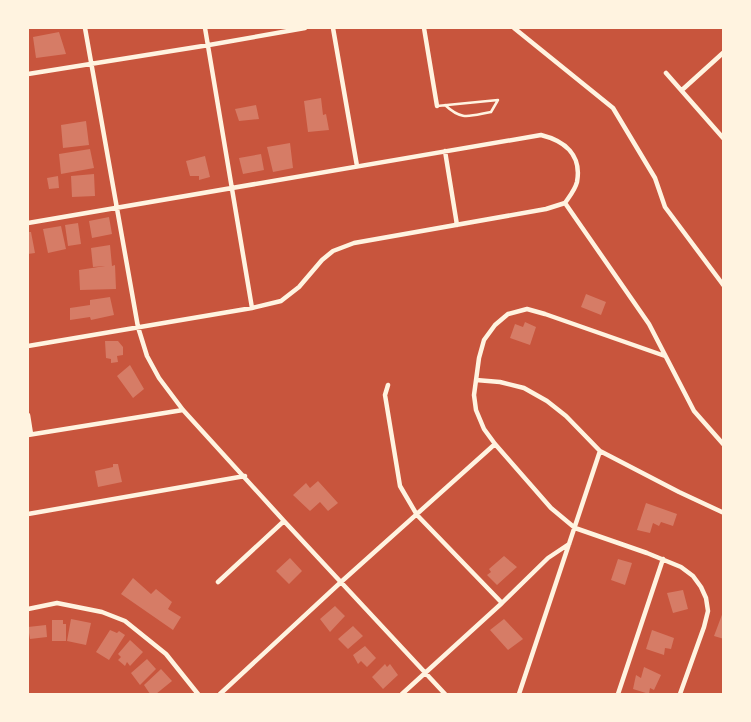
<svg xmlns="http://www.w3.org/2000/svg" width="751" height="722" font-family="'Nunito Sans',sans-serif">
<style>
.building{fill:#d67c66}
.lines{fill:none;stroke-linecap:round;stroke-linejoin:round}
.service{stroke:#fff3e0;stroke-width:2.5}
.minor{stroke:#fff3e0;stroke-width:4.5}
</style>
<rect width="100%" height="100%" fill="#c8553d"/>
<!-- building -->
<path class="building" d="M59,32l7,22 -30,4 -3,-21z
M321,98l2,17 3,-1 3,16 -21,2 -4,-31z
M256,105l3,14 -20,2 -4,-12z
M86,121l3,24 -26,3 -2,-23z
M290,143l3,25 -20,4 -6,-25z
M90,149l4,19 -33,6 -2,-20z
M261,154l3,16 -21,4 -4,-16z
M205,156l5,21 -11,3v-4h-9l-4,-15z
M94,174l1,22 -23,1 -1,-21z
M58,176l1,12 -10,1 -2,-11z
M109,217l3,17 -20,4 -3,-17z
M78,223l3,21 -13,2 -3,-21z
M61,226l5,23 -18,4 -5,-24z
M28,232h3l4,21 -7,1z
M110,245l2,21 3,-1 1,24 -36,1 -1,-20 26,-4 -12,1 -2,-19z
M586,294l20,8 -5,13 -20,-8z
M110,297l4,18 -23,5 -1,-3 -20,3v-12l20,-3v-5z
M525,322l11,5 -6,18 -20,-7 5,-14 8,3z
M105,341h13l5,6v8l-6,1 1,6 -7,1v-4l-5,-1z
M130,365l14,24 -11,9 -16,-22z
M113,464h5l4,18 -24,5 -3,-16 18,-4z
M318,481l20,22 -10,8 -8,-9 -10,9 -17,-16 13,-12 4,5z
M646,503l31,11 -4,12 -12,-4 -2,4 -6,-3 -3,10 -13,-3z
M504,556l13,11 -20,18 -10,-10 4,-3 -2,-3z
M290,558l12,13 -13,13 -13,-13z
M618,559l14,4 -7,22 -14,-5z
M133,578l18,16 5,-5 16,13 -4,7 13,8 -8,13 -52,-36z
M683,590l5,19 -15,4 -6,-20z
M335,606l10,10 -15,16 -10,-13z
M723,612h1v27l-10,-3z
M71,619l20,4 -5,22 -19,-4z
M504,619l19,20 -15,11 -18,-20z
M52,620h11v4h3v17h-14z
M46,625l1,12 -17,2 -2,-12z
M353,626l10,10 -15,13 -10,-10z
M110,630l7,3 2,-2 6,4 -16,25 -13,-8z
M652,630l22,8 -3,11 -6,-1 -1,7 -18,-6z
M130,640l13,12 -13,14 -3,-4 -2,4 -7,-6 3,-3 -3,-3z
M365,646l11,12 -9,9 -6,-6 -3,3 -5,-9z
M147,659l9,10 -16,16 -9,-12z
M385,664l2,3 3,-3 8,11 -15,14 -11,-12z
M644,667l17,8 -7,15 -4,-2 -1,6 -16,-5 3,-14 5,3z
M161,669l11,12 -16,13h-6l-6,-9z"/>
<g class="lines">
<!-- service -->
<path class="service" d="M445,105c17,16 24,11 46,7l7,-12
M437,106l61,-6"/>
<!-- minor -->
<path class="minor" d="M85,28l53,299 9,29 12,22 24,32 101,111 161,173
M205,28l47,280
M333,28l24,138
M424,28l13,78
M514,28l99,80 42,70 10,29 59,79
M666,73l58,66
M28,74l181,-29 96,-17
M682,90l42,-38
M445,151l12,74
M565,203l84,121 45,87 30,34
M28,223l513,-88c24,6 41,20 36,47 -2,8 -8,15 -12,21
M28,346l224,-38 29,-7 18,-14 23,-27 11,-9 21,-8 192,-34 19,-6
M665,356l-120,-42 -18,-5 -19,5 -13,11 -11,15 -5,18 -5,37 2,15 8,19 11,15 56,64 24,20 72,25 34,14 12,9 8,11 5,11 2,13 -4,16 -24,67
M476,380l24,2 24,6 23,13 19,15 34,35 79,41 45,21
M388,385l-3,10 15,91 17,29 85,88
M28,415l3,19
M28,435l155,-25
M28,514l217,-38
M218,582l66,-61
M28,609l29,-6 45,9 23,9 41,33 32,40
M220,694l121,-112 154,-138
M402,694l100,-91 46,-45 21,-14
M519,694l81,-243
M618,694l45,-135"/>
</g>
<!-- border -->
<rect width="751" height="722" fill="none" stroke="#fff3e0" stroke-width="58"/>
</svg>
